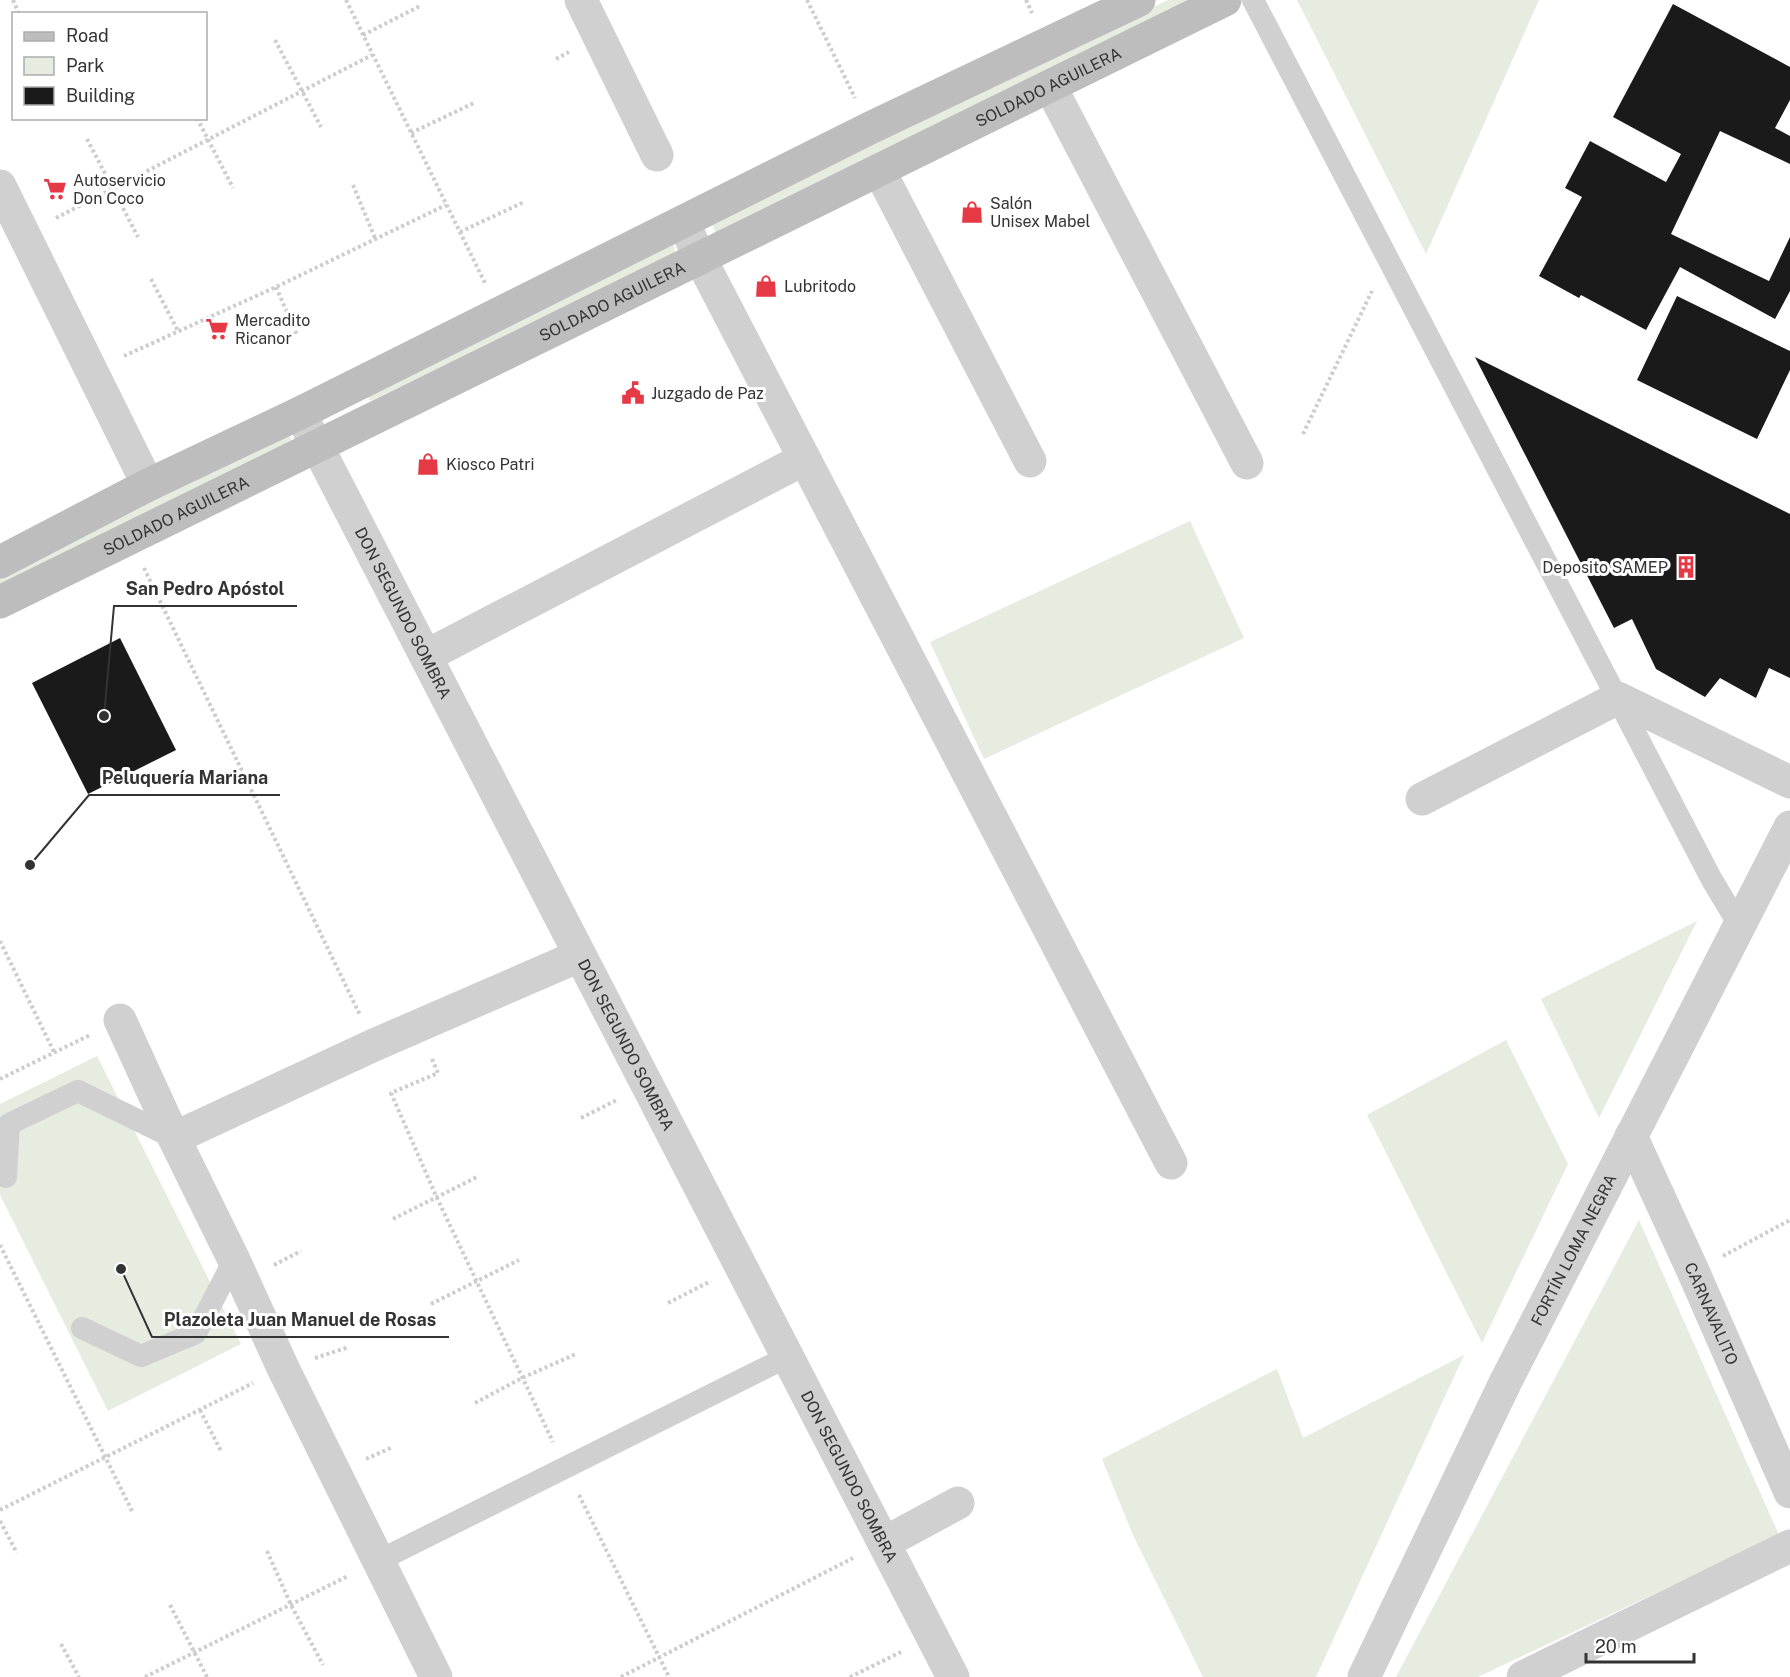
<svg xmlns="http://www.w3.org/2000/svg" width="1790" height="1677" font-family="'Public Sans',sans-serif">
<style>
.green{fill:#e6ecdf}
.building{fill:#1a1a1a}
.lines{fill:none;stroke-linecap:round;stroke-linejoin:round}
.path{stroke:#cdcdcd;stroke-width:4;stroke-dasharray:3 3;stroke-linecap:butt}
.lane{stroke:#d0d0d0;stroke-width:22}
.street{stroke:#d0d0d0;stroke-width:33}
.secondary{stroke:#bdbdbd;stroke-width:33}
.labels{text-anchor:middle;stroke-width:6;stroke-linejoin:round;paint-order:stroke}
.street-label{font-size:16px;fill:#333;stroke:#fff}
.poi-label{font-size:16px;fill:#333;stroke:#fff;text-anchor:start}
.leader{fill:none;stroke:#333;stroke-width:2}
.callout-dot{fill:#333;stroke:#fff;stroke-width:2}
.callout-label{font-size:18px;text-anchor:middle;font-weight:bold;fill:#333;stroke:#fff;stroke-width:6;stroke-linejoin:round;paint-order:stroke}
</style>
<rect width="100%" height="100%" fill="#fff"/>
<!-- green -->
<path class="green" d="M1168,0h30l-482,234 -6,-15z
M1297,0h242l-113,254z
M673,243l3,13 -306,145 -5,-12z
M284,424l9,19 -293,145v-16z
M1190,521l54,117 -260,121 -54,-117z
M1697,921l-98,197 -58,-119z
M1506,1040l62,124 -86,179 -115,-228z
M97,1056l144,288 -133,67 -108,-216v-91z
M1639,1220l140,315 -301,142h-82z
M1464,1355l-148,322h-113l-70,-142 -31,-76 175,-90 26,69z"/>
<!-- building -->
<path class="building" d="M1673,4l117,63v33l-15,28 15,8v28l-70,-33 -49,103 98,47 21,-44v54l-15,28 -95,-52 -34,63 -65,-35 -2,3 -40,-22 43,-79 -17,-9 25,-47 76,41 15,-28 -68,-37z
M1677,296l113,55v19l-33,69 -120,-59z
M1475,357l315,157v164l-21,-10 -13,30 -36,-20 -15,19 -49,-28 -24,-50 -18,9z
M120,638l56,112 -88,44 -56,-111z"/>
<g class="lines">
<!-- path -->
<path class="path" d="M13,0l6,14
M346,0l139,283
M807,0l48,98
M1026,0l6,13
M363,35l57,-29
M275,40l46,87
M556,59l13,-7
M197,118l36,70
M411,133l65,-31
M87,139l51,98
M353,185l22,53
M56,218l316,-163
M460,232l64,-30
M151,279l27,52
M276,287l21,48
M124,356l152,-69 170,-82
M1303,434l69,-143
M144,568l216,447
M0,941l54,111
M432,1059l6,14 -47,20 46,105 116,244
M0,1079l90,-44
M581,1118l36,-18
M393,1219l86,-43
M0,1245l132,266
M1723,1256l67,-36
M274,1265l27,-14
M668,1303l43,-22
M431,1304l88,-44
M315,1358l34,-11
M475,1403l47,-25 54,-24
M200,1410l21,41
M366,1459l27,-12
M579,1495l90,182
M0,1510l253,-127
M0,1521l17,32
M267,1551l24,54 32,60
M170,1605l37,72
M61,1644l18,33
M145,1677l203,-101
M621,1677l232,-119
M850,1677l51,-25"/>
<!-- lane -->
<path class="lane" d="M1253,0l459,880 27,45
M6,1177l3,-53 69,-33 96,47
M82,1328l59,28 55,-23 38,-73
M378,1561l409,-204"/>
<!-- street -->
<g class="street">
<path d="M581,0l76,155"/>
<path d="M1050,86l197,377"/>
<path d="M879,170l151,291"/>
<path d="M0,186l148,299"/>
<path d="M683,222l17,36 471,905"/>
<path id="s1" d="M300,413l653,1264"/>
<path d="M426,656l378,-197"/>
<path d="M1422,799l196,-101 172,84"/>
<path d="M120,1020l54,118 60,122 49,108 153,309"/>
<path id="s2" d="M1631,1136l62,135 97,221"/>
<path d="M174,1138l200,-93 205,-89"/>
<path d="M884,1543l74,-40"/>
<path id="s3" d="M1364,1677l142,-296 284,-554"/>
<path d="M1523,1677l267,-131"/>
</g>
<!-- secondary -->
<g class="secondary">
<path d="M0,562l148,-77 152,-72 570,-285 269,-128"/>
<path id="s4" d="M0,602l1225,-602"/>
</g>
</g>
<!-- icons -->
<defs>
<g id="supermarket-bare" transform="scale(1.8)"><path d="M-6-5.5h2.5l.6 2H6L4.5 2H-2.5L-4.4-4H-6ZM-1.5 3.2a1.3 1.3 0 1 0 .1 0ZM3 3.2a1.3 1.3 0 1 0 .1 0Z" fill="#e63946" stroke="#fff" stroke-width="2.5" paint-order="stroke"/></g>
<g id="shop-bare" transform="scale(1.8)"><path d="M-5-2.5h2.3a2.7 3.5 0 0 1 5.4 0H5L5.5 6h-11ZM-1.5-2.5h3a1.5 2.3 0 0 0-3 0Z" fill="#e63946" stroke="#fff" stroke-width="2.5" paint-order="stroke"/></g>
<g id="civic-bare" transform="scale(1.8)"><path d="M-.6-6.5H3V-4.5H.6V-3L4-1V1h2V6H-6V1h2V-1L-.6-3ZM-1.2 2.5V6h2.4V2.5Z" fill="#e63946" stroke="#fff" stroke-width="2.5" paint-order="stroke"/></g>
<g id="building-bare" transform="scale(1.8)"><path d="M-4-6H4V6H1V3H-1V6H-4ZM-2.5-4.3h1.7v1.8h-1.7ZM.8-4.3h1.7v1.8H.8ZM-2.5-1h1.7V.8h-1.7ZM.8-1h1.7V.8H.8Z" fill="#e63946" stroke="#fff" stroke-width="2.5" paint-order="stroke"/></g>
</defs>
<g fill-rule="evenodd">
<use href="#supermarket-bare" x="55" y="189"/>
<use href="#shop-bare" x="972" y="212"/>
<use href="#shop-bare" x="766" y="286"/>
<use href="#supermarket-bare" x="217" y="329"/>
<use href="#civic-bare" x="633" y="393"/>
<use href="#shop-bare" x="428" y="464"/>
<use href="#building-bare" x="1686" y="567"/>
</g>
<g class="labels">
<!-- street labels -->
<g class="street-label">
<text dy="6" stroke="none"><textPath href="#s4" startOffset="1168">SOLDADO AGUILERA</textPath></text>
<text dy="6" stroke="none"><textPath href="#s4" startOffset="682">SOLDADO AGUILERA</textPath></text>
<text dy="6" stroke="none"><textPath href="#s4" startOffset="196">SOLDADO AGUILERA</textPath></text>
<text dy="6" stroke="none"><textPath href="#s1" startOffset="225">DON SEGUNDO SOMBRA</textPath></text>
<text dy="6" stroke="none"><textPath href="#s1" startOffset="711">DON SEGUNDO SOMBRA</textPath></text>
<text dy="6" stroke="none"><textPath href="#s3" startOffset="476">FORTÍN LOMA NEGRA</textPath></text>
<text dy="6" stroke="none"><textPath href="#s2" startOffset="195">CARNAVALITO</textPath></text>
<text dy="6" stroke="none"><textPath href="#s1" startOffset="1197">DON SEGUNDO SOMBRA</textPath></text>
</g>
<!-- poi labels -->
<g class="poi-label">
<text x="73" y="186">Autoservicio<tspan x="73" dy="18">Don Coco</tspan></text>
<text x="990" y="209">Salón<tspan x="990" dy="18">Unisex Mabel</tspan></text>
<text x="784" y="292">Lubritodo</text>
<text x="235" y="326">Mercadito<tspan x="235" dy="18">Ricanor</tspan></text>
<text x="651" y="399">Juzgado de Paz</text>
<text x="446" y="470">Kiosco Patri</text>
<text x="1668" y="573" text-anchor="end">Deposito SAMEP</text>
</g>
</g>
<!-- callouts -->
<path class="leader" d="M104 716L114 606H297M30 865L89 795H280M121 1269L152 1337H449"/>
<g class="callout-dot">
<circle cx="104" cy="716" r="6"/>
<circle cx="30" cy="865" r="6"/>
<circle cx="121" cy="1269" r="6"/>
</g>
<g class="callout-label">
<text x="205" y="595">San Pedro Apóstol</text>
<text x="185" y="784">Peluquería Mariana</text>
<text x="300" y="1326">Plazoleta Juan Manuel de Rosas</text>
</g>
<!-- legend -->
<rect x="12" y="12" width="195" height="108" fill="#ffffff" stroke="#adadad" stroke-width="1.5"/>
<rect x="24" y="32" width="30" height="9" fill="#bdbdbd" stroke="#adadad" stroke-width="1.5"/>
<text x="66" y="42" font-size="18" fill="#333333">Road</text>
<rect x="24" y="57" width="30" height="18" fill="#e6ecdf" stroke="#adadad" stroke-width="1.5"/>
<text x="66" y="72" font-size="18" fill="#333333">Park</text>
<rect x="24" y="87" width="30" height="18" fill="#1a1a1a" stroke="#adadad" stroke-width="1.5"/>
<text x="66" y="102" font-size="18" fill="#333333">Building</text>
<!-- scale -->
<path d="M1586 1653v9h108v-9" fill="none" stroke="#333333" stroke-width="3"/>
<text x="1595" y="1653" font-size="18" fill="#333333" stroke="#ffffff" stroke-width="4.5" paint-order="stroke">20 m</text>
</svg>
